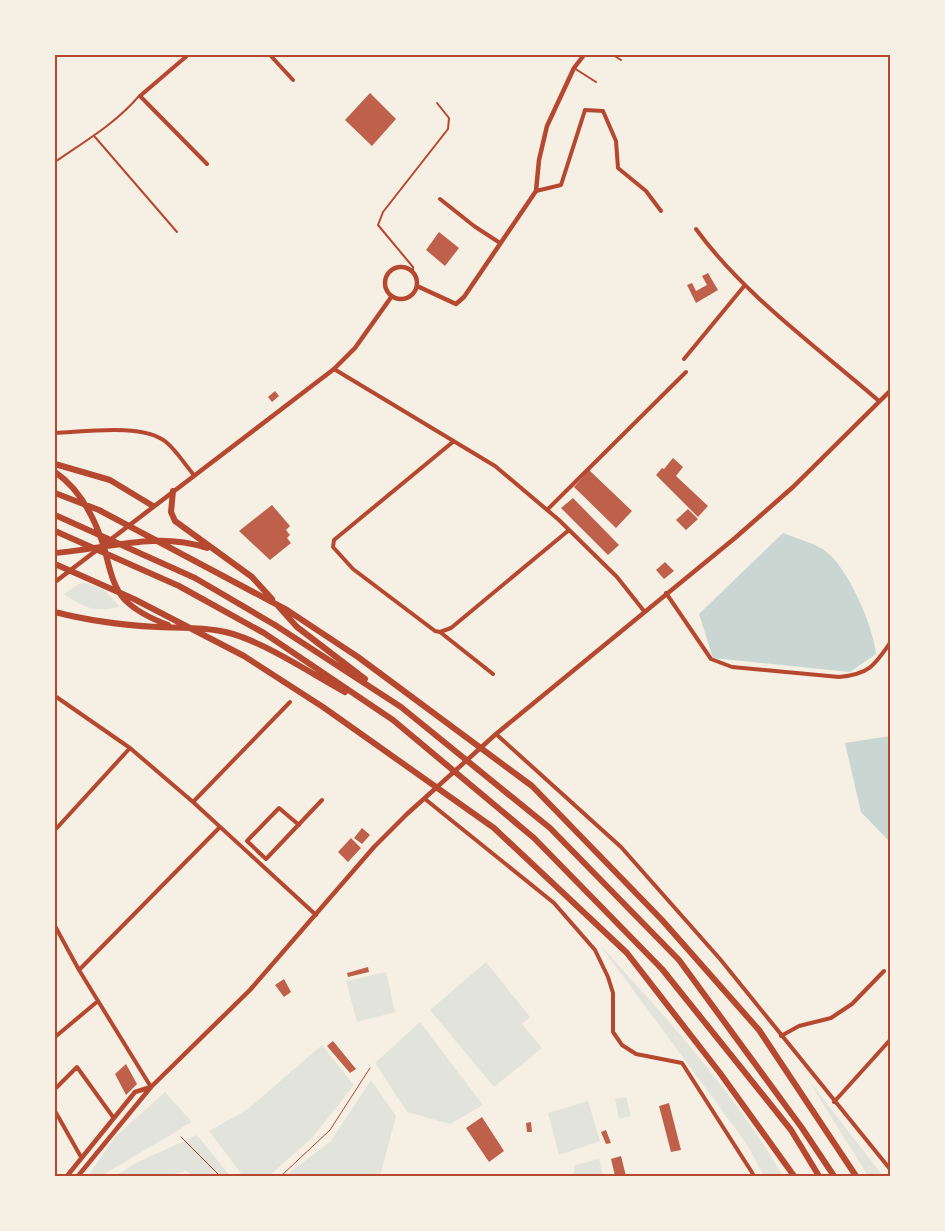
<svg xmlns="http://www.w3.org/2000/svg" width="945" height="1231" font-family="'Asap Condensed',sans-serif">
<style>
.green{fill:#e2e4dc}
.water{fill:#c9d6d2}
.building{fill:#bf614a}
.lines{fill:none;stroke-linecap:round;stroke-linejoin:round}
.path{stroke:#b5482f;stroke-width:1}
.service{stroke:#b5482f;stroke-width:2}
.minor{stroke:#b5482f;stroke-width:4}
.tertiary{stroke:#b5482f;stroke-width:4.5}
.motorway{stroke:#b5482f;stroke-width:6}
.neatline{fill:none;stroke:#b5482f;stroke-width:2}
</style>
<rect width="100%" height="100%" fill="#f6efe4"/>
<!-- green -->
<path class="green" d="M82,582l21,7 17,18c-26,5 -34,2 -56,-13z
M600,945c66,72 133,146 183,231h-19l-18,-33z
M486,962l44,55 -8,7 20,24 -48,39 -64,-77z
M386,972l9,40 -38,10 -11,-41z
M420,1022l63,83 -33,19 -43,-12 -32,-49z
M322,1045l32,40 -42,53 -43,38h-26l-34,-45 39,-22z
M807,1078l76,98h-15z
M371,1080l25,36 -16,60h-95l46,-35z
M165,1092l27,30 -91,54h-13l27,-39z
M626,1097l5,19 -12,3 -4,-20z
M588,1101l12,40 -41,14 -11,-42z
M197,1135l33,41h-37l-7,-5 -18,5h-53l23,-14z
M599,1159l4,17 -30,-1 2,-10z"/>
<!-- water -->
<path class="water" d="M783,533c14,6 34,10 46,21 21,19 44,72 47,100l-26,18 -137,-14 -14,-44z
M890,736v106l-29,-30 -16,-69z"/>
<!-- building -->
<path class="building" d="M370,93l26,26 -24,27 -27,-26z
M439,232l20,16 -14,18 -19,-16z
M708,273l10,17 -22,13 -9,-18 5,-2 4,8 11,-6 -5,-9z
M275,391l4,5 -7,6 -4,-5z
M673,458l10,9 -7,9 32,30 -10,11 -42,-42 6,-7 2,1z
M589,470l43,41 -16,17 -42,-41z
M573,498l46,47 -11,10 -47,-47z
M272,505l18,21 -4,4 4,5 -3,3 4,5 -21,17 -31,-29z
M688,509l10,10 -12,11 -10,-10z
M665,562l9,9 -10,8 -8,-9z
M362,828l8,7 -8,9 -8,-6z
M351,838l10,10 -13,14 -10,-10z
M368,967l1,5 -21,5 -1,-4z
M284,979l7,13 -7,5 -9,-12z
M333,1041l23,28 -6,4 -23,-27z
M126,1064l11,20 -11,11 -11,-21z
M669,1103l12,47 -10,2 -12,-46z
M482,1117l22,34 -15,11 -23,-34z
M531,1122l1,10h-5l-1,-9z
M606,1130l5,13 -5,1 -5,-12z
M621,1156l5,20h-11l-4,-17z"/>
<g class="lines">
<!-- path -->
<path class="path" d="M181,1137l39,39
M281,1176l49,-46 40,-62"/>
<!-- service -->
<path class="service" d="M613,55l8,5
M574,68l22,14
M95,137l82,95
M55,162c30,-21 60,-38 84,-66
M413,273v-6l-35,-42 5,-13 65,-83 1,-11 -12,-15"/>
<!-- minor -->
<path class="minor" d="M188,55l-48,41 67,68
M270,55l23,25
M536,191l25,-6 24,-75 18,1 13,30 2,27 28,23 15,20
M440,199l34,27 26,17
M696,229c47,65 122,119 183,172
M684,359l61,-74
M334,369l161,97 64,54 58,57 27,34
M55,433c29,-1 88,-10 111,9 11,9 19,23 28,33
M454,441l-120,99 -1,7 20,22 82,62 5,1 53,42
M547,510l139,-138
M666,593l45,66 21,8 107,10c30,-3 35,-11 51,-34
M440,632l11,-4 118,-98
M55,696l75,52 63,54 123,113
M496,734l125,113 99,112 170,210
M425,799l129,104 41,47 13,27 5,16v39l9,13 14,9 46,9 71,111 -1,2
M193,802l97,-100
M55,830l75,-82
M266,859l-19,-18 32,-33 20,17
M266,859l56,-59
M55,926l24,44 72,117
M79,970l141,-143
M781,1036l18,-10 32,-8 21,-14 32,-33
M55,1037l43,-36
M55,1089l22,-22 36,50
M834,1102l56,-62
M55,1111l26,46"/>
<!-- tertiary -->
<path class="tertiary" d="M385 283a16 16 0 1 1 32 0a16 16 0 1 1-32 0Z
M417,286l39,18 8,-7 72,-106 3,-31 8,-34 27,-58 10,-13
M55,582l279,-213 21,-21 37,-52
M67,1176l68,-84 16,-5
M78,1176l73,-89 99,-97 124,-143 33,-33 89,-80 239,-196 58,-51 97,-96"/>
<!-- motorway -->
<path class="motorway" d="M55,464l55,16 43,26
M55,472c25,17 40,47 49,75 5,18 8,39 21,53 12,12 27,19 43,25
M173,491l-2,21 4,9 77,56 20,22
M55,493l44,17 188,100 71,47 174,129 130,134 97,110 97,146
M55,515l140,63 80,47 126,82 149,121 129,132 123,168 32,48
M55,531l124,55 85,47 129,87 141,118 128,131 129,161 28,46
M55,553c52,-4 100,-22 152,-5
M55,564l79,35 110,57 79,51 171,121 133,125 93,120 74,103
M279,607l18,20 68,52
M55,612c34,9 67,13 102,15 25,1 52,0 76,7 36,11 79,40 112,58"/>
</g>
<!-- border -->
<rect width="945" height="1231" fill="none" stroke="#f6efe4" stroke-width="112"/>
<rect x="56" y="56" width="833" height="1119" class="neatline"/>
</svg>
